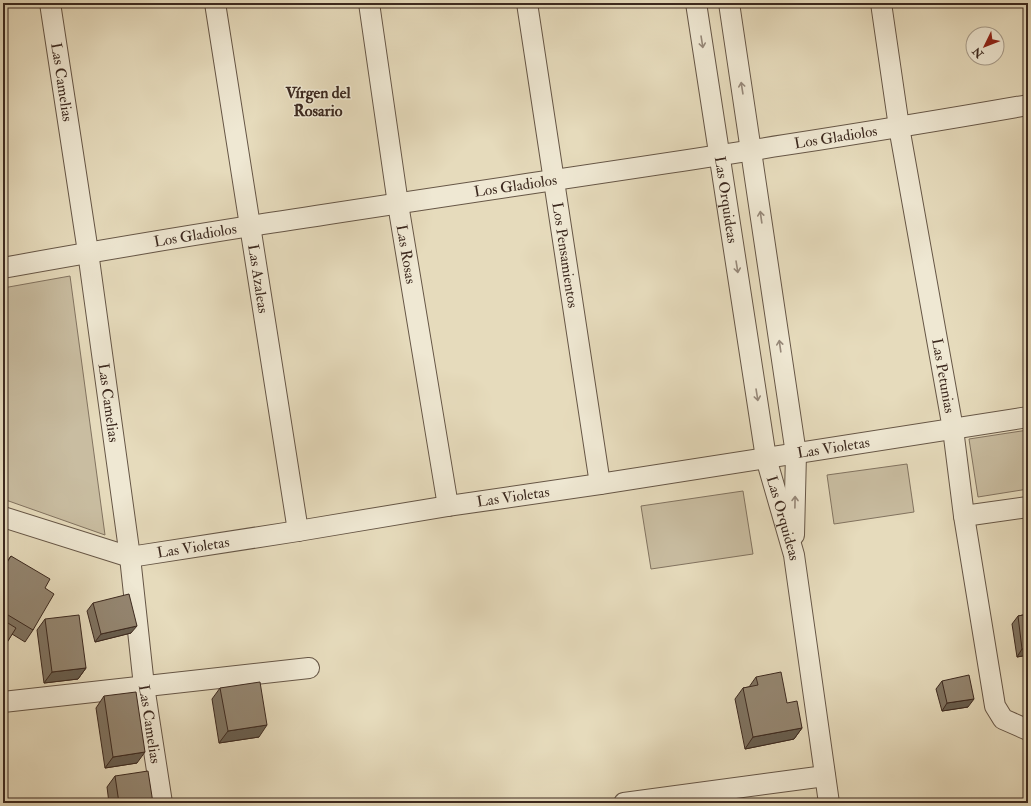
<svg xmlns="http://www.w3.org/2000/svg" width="1031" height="806" font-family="'IM FELL Double Pica',serif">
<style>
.green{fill:#c9bda1;stroke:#827360}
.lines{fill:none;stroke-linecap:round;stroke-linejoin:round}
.street-casing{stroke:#665646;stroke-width:22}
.street{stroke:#efe8d3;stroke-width:20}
.wall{fill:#7f7361;stroke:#3c291f}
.shaded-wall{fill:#685e4f;stroke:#3c291f}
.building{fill:#948671;stroke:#3c291f}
.oneway{stroke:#968879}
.labels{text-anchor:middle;stroke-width:3;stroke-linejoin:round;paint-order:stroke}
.street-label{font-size:15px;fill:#3c291f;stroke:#efe8d3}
.neighbourhood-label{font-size:16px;font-weight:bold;fill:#3c291f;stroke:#efe8d3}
</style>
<rect width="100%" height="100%" fill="#e6dbbc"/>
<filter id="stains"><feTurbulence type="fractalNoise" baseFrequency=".005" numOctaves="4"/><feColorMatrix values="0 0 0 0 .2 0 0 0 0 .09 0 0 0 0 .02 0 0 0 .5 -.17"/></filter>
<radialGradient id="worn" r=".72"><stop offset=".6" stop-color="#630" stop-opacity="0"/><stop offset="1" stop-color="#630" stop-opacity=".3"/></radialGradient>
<!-- green -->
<path class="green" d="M70,276l35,259 -102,-36v-211z
M1028,430v59l-50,8 -9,-58z
M907,464l7,48 -80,12 -7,-49z
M743,491l10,63 -102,15 -10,-63z"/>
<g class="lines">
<!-- street casing -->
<g class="street-casing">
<g id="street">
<path id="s1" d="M50,3l38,249 42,305 14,129 18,117"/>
<path id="s2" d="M215,3l83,528"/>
<path id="s3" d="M369,3l29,201 50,302"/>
<path id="s4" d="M527,3l73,481"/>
<path id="s5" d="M696,3l70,455 28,97 35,248"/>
<path d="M729,3l67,451 -2,81"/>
<path id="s6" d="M881,3l18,124 54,302 11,87 31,190 8,13 25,11"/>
<path id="s7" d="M3,268c340,-62 684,-103 1025,-163"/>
<path d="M964,516l64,-9"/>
<path id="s8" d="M3,517l127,40 168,-26 150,-25 152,-22 428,-67"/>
<path d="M3,702l306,-34"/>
<path d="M624,803l201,-27"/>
</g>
</g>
<!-- street -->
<use href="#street" class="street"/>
</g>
<!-- wall -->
<path class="wall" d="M11,556l34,32 -12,42 -8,12 -13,-8 -9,15v-82z
M93,603l38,30 -36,9 -8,-31z
M1028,614v41l-11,2 -5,-33 6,-8z
M45,619l41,49 -8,11 -34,4 -7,-53z
M756,677l31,26 15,25 -8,11 -49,10 -10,-50 8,-11 6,-1z
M942,681l26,26 -26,4 -6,-22z
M220,688l39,49 -40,6 -7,-44z
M104,696l33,67 -32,5 -9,-60z
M115,776l38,27h-44l-2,-16z"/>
<!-- shaded-wall -->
<path class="shaded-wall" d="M137,626l-6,7 -36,9 6,-8z
M1028,648v7l-11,2 5,-8z
M86,668l-8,11 -34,4 8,-11z
M974,699l-6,8 -26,4 5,-8z
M267,725l-8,12 -40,6 9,-12z
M802,728l-8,11 -49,10 8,-12z
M145,752l-8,11 -32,5 8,-11z"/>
<!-- building -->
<path class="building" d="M11,556l39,23 -5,9 9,6 -21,36 -30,-18v-43z
M129,594l8,32 -36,8 -8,-31z
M1028,614v34l-6,1 -4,-33z
M79,615l7,53 -34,4 -7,-53z
M3,620l13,8 -13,21z
M781,672l6,31 10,-2 5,27 -49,9 -10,-49 15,-3 -2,-8z
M969,675l5,24 -27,4 -5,-22z
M260,682l7,43 -39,6 -8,-43z
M136,692l9,60 -32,5 -9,-61z
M148,771l5,32h-34l-4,-27z"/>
<!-- one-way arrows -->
<defs><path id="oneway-shaft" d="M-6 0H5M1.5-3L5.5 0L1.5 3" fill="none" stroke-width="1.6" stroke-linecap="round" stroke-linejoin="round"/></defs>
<g class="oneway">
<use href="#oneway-shaft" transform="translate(702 42) rotate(81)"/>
<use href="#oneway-shaft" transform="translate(742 88) rotate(-99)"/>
<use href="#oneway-shaft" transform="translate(761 217) rotate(-98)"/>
<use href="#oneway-shaft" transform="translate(737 267) rotate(81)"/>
<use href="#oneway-shaft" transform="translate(780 346) rotate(-98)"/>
<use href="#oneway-shaft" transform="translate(757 395) rotate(81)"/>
<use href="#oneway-shaft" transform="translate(795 502) rotate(-89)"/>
</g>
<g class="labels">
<!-- street labels -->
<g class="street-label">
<text dy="5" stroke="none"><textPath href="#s1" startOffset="80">Las Camelias</textPath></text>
<text dy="5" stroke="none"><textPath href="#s7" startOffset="843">Los Gladiolos</textPath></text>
<text dy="5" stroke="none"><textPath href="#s7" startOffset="519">Los Gladiolos</textPath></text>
<text dy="5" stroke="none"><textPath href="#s5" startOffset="199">Las Orquideas</textPath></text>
<text dy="5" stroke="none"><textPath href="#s7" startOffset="195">Los Gladiolos</textPath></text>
<text dy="5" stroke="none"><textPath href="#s3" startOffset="254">Las Rosas</textPath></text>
<text dy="5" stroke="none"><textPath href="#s4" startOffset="255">Los Pensamientos</textPath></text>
<text dy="5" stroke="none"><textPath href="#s2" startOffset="279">Las Azaleas</textPath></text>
<text dy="5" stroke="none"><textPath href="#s6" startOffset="378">Las Petunias</textPath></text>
<text dy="5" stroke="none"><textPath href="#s1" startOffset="404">Las Camelias</textPath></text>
<text dy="5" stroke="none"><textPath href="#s8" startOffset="845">Las Violetas</textPath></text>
<text dy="5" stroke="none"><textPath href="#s8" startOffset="521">Las Violetas</textPath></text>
<text dy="5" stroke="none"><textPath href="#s5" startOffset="523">Las Orquideas</textPath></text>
<text dy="5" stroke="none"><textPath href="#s8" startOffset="197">Las Violetas</textPath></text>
<text dy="5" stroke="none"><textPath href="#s1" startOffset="728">Las Camelias</textPath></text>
</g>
<!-- neighbourhood labels -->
<g class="neighbourhood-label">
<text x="318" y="98">Vírgen del<tspan x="318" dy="18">Rosario</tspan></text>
</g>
</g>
<!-- margin -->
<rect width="1031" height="806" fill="none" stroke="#e6dbbc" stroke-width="16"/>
<rect x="4" y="4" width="1023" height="798" fill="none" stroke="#3c291f" stroke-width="2"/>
<rect x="8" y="8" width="1015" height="790" fill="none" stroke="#3c291f"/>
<!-- north arrow -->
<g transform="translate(985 46) rotate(227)"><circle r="19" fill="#efe8d3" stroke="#a79c8b"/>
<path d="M0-3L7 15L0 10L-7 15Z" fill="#8f2418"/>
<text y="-6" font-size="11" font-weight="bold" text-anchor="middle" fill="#3c291f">N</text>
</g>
<rect width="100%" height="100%" filter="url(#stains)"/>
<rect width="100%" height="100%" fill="url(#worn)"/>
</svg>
